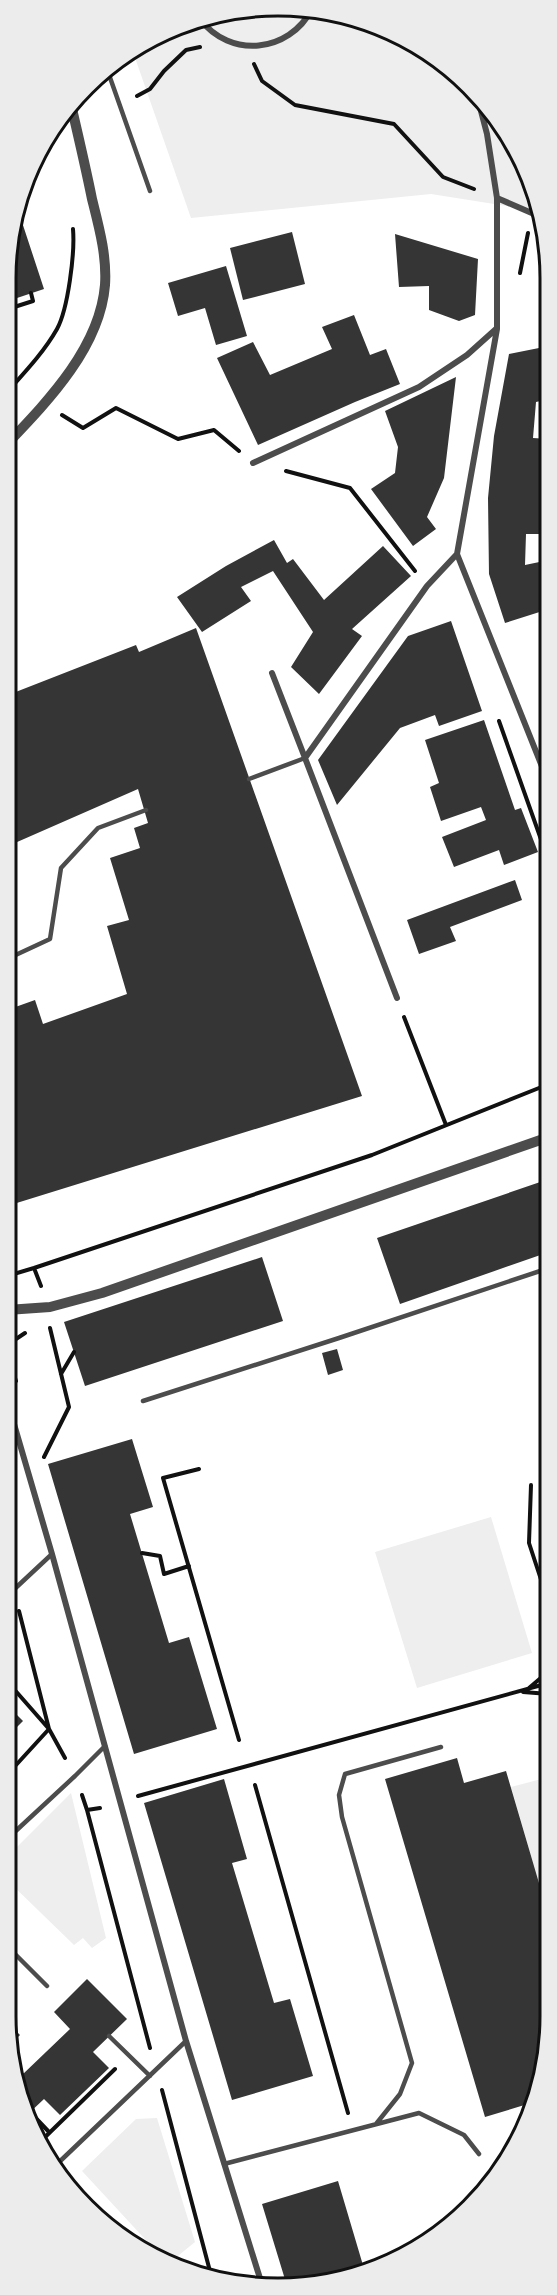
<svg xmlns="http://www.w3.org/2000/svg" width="557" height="2295" font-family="'Source Sans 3',sans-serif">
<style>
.green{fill:#eee}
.building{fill:#353535}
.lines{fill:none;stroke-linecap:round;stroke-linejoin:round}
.path{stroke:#111;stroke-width:4}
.service{stroke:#4c4c4c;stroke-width:4.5}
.minor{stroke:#4c4c4c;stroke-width:6}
.tertiary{stroke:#4c4c4c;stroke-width:10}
.rim{fill:none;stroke:#111;stroke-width:3}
</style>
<rect width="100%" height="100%" fill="#fff"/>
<!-- green -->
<path class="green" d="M314,8l85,26 72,52 52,72 16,53 -108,-17 -240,24 -58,-166 75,-37z
M491,1517l41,136 -115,35 -42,-136z
M549,1777v140l-38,-130z
M71,1793l35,145 -14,10 -9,-10 -9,7 -68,-66v-21z
M157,2118l38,124 -27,22 -86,-93 54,-52z"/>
<!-- building -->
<path class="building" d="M19,213l25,76 -36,12v-58z
M292,232l13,52 -62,16 -13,-52z
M395,234l83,25 -3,56 -16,6 -30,-11v-24l-30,1z
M226,266l21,70 -31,9 -11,-37 -27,8 -10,-33z
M354,315l16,40 16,-6 14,35 -45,18 -97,43 -41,-87 36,-16 17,33 62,-26 -10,-22z
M549,346v53l-13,3 -3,36 16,1v25h-3l-1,34h4v36h-23l-1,31 24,-5v49l-44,14 -16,-49 -1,-76 6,-62 15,-82z
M456,377l-12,101 -17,39 9,12 -23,17 -42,-57 24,-16 3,-26 -13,-36z
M274,540l13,23 6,-4 31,41 59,-54 28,30 -59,53 10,7 -43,58 -28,-27 22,-35 -40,-61 -32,16 10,14 -49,31 -25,-35 49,-31z
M451,621l31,90 -43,15 -4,-11 -35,13 -63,77 -19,-45 90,-124z
M196,628l166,468 -355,110v-196l28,-10 8,24 84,-30 -20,-68 22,-6 -19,-62 30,-10 -6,-20 14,-5 -10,-34 -130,57v-151l128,-50 3,7z
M484,720l31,90 6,-2 17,44 -34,13 -5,-15 -45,17 -12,-30 44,-17 -5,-13 -40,14 -11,-34 9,-4 -14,-43z
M515,880l7,20 -72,27 6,14 -37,13 -12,-34z
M549,1179v73l-149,52 -23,-66z
M262,1257l21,64 -198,65 -21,-64z
M337,1349l6,21 -15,5 -6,-22z
M132,1439l21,68 -23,7 39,129 20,-6 28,92 -83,25 -86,-290z
M6,1704l17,17 -17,17z
M457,1758l7,25 42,-12 43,146v73l-4,1 4,12v49l-18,51 -46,14 -100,-338z
M224,1779l23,80 -15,4 42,140 16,-4 23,77 -81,24 -88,-297z
M87,1979l40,40 -34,33 16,16 -49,47 -16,-16 -18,17 -10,-47 6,6 48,-46 -16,-17z
M7,2022l13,13 -9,9 -1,-9z
M338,2181l27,91 -16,8 -62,6 -25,-82z"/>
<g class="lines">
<!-- path -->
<path class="path" d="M254,64l8,17 33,24 99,19 49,53 31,12
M137,96l13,-7 14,-18 22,-21 14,-3
M520,273l8,-40
M8,309l25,-8 -2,-8
M8,391c17,-19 36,-39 49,-62 11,-20 18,-76 16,-100
M62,415l21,13 33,-20 62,31 36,-9 25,21
M286,471l64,17 65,83
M499,721l50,141
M404,1017l42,108
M7,1276l27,-8
M41,1286l-7,-18 338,-113 177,-71
M7,1345l18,-12
M7,1352l9,29
M61,1374l13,-22
M44,1457l25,-50 -19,-79
M199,1469l-36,9 76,262
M531,1485l-2,58 20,61
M142,1553l18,3 4,18 25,-8
M7,1559l2,10
M6,1680l43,49 16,29
M529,1688l20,-17
M523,1692l26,2
M6,1776l43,-47 -30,-118
M255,1785l93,328
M82,1795l5,15 13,-2
M138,1796l411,-113
M87,1810l63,238
M162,2090l49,185
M30,2112l19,20
M40,2142l75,-73"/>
<!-- service -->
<path class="service" d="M107,69l43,122
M249,779l56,-21
M7,959l43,-20 11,-71 37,-40 48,-18
M143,1401l196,-63 210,-70
M7,1596l45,-42
M6,1840l69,-64 30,-30
M6,1945l41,41
M109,2036l41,40
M376,2124l24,-30 12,-31 -70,-246 -3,-22 6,-21 96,-27
M224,2164l195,-51 45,22 15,19
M55,2166l131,-125"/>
<!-- minor -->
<path class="minor" d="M200,19c30,40 89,34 112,-10
M476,92l11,42 10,64v131l-40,225 92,230
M497,198l44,19
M253,463l166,-76 48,-32 29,-26
M272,673l33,85
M397,998l-92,-240 122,-172 30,-32
M7,1400l45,154 134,487 77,247"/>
<!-- tertiary -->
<path class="tertiary" d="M8,443c41,-43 92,-96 97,-158 2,-29 -6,-58 -13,-86 -6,-30 -13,-60 -20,-90
M7,1310l43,-3 52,-14 447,-156"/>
</g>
<!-- crop -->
<path d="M0 0H557V2295H0ZM278 16H278A262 262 0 0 1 540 278V2016A262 262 0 0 1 278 2278H278A262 262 0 0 1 16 2016V278A262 262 0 0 1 278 16Z" fill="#ececec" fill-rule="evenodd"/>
<path class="rim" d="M278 16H278A262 262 0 0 1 540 278V2016A262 262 0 0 1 278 2278H278A262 262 0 0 1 16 2016V278A262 262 0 0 1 278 16Z"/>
</svg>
